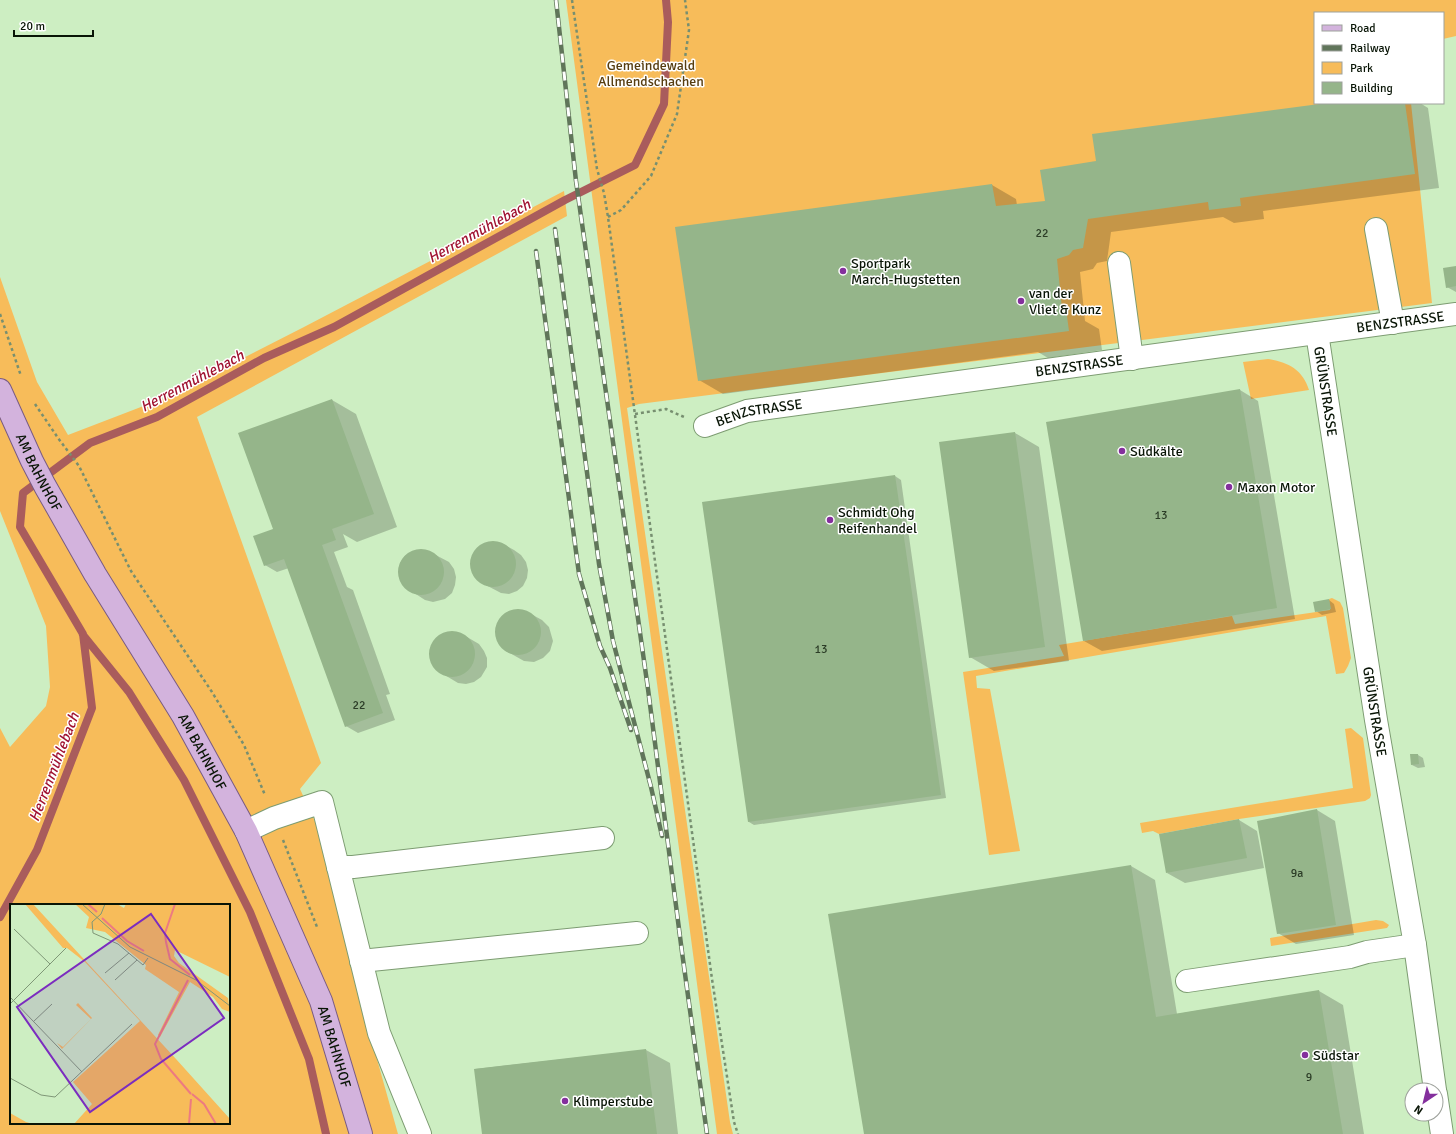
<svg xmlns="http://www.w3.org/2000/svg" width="1456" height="1134" font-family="Signika,sans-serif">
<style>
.green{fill:#f7bc5a;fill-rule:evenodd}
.shadow{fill:#0003}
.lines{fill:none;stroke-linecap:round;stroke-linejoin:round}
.stream{stroke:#a95c5c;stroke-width:8}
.building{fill:#95b58a}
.minor-casing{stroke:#7d9c72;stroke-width:24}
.major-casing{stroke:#795b83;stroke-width:24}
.path{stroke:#778f70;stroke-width:2.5;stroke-dasharray:3 3;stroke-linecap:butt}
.minor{stroke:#fff;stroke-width:22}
.major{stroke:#d3b3dd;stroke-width:22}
.rail-casing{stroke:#60755a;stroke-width:4.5}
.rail{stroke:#fff;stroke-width:3;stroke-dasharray:9;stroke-linecap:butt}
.poi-dot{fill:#842f9d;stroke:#fff;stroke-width:1.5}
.labels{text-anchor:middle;stroke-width:3;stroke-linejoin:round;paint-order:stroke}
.number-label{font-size:12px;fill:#2c3d27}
.park-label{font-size:14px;fill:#573d10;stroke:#fff}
.poi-label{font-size:14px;fill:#091506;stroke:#fff;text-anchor:start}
.street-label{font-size:14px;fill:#091506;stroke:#fff}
.water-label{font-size:15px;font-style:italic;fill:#a01331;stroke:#fff}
.inset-river{fill:none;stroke:#ed7a81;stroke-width:2}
.inset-road{fill:none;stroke:#7f9777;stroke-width:1}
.view{fill:#7b2cbf;fill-opacity:0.15;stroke:#7b2cbf;stroke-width:2}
.inset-edge{fill:none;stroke:#091506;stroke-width:2}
</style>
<rect width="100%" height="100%" fill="#cdeec2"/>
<!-- green -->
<path class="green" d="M566,0h890v36l-13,3v-26h-128v90h96l21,200 -793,101 -12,4 103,714 3,12h-16z
M564,191l3,25 -370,201 124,346 -21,26 17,37 47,187 34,121h-398v-406l10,19 36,-41 4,-19 -4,-61 -46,-115v-234l37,105 31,53 99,-38 137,-70zM11,905h218v218h-218z
M1268,359c20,3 35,11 41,31l-58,9 -8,-37z
M1332,598l8,4 3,6 8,50 -3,8 -4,7 -8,1 -10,-58 -350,60 1,12 13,1 30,162 -31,4 -26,-183 101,-16 -5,-11 24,-4 149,-25 3,8 95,-14 -1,-11z
M1351,728l12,10 8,57 -1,3 -5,3 -126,18 -80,15 -6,-3 -11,2 -2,-10 213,-35 -8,-59z
M1376,920l7,1 6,4 -2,3 -116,18 -1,-8z"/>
<!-- shadow -->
<path class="shadow" d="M1335,103h85l8,5 11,80 -176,23 1,8 -30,4 -11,-6 -112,15 -4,29 -10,2 -4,6 -13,3 5,49 14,8 3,21 -54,8 -10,-6 -315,42 -24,-14 293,-195 24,14 1,6 29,-3 51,-41z
M1456,267v25l-9,-5z
M1240,390l18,11 37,218 -193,32 -18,-10z
M332,400l24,14 41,113 -40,15 -14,-8 5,13 -14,5 13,35 6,3 37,104 -4,1 9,25 -37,13 -12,-7 -57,-158 -12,4 -12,-7 10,-36z
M1015,433l24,14 30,214 -75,10 -24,-14z
M895,476l6,4 45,318 -192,27 -5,-3z
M493,542l8,1 13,7 7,5 5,7 2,8 -1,8 -4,8 -6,5 -8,3 -8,-1 -21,-11 -6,-6 -3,-8v-9l4,-7 5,-6z
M420,550l8,1 21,11 5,7 2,8 -1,8 -3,8 -7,6 -12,3 -8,-2 -20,-13 -5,-7 -1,-8 1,-9 5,-7 7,-4z
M1329,600l5,4 2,8 -14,3 -6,-4z
M520,610l9,3 13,7 7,7 4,14 -3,10 -7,7 -9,4 -10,-1 -18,-10 -7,-7 -3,-9v-5l3,-10 7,-7 4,-2z
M451,632l8,1 8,4 12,7 5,7 3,7v9l-6,10 -7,5 -8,2 -8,-1 -20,-12 -5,-6 -3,-8v-8l4,-8 9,-7z
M1418,755l5,3 2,9 -7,1 -6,-3z
M1317,810l18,11 19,114 -58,9 -18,-11z
M1239,820l18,11 7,37 -79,15 -18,-10z
M1131,866l24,14 22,134 142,-23 24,14 21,129h-499z
M646,1050l24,13 8,71h-195l-8,-65z"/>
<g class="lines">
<!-- stream -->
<path class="stream" d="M83,635l46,57 55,88 66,132 59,147 17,75
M0,917l37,-67 55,-142 -9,-74 -63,-107 3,-34 67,-50 67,-26 107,-59 70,-31 231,-127 70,-35 29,-61 4,-82 -2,-22"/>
</g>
<!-- building -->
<path class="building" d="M1327,103h78l10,71 -175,24 1,8 -32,4 -1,-8 -120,17 -5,29 -10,2 -4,5 -12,4 5,50h4l3,22 -371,50 -23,-154 317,-43 4,22 49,-5 -5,-31 56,-9 -4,-27z
M1456,266v20l-10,2 -3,-20z
M1240,389l37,219 -194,33 -37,-219z
M332,399l42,115 -42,15 4,11 -14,5 61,168 -38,14 -61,-168 -20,7 -11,-30 20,-7 -35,-96z
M1015,432l30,215 -76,11 -30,-216z
M895,475l46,320 -193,27 -46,-320z
M470 564a23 23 0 1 1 46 0a23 23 0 1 1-46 0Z
M398 572a23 23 0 1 1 46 0a23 23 0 1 1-46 0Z
M1329,599l2,10 -16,3 -2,-10z
M495 632a23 23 0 1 1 46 0a23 23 0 1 1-46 0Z
M429 654a23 23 0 1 1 46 0a23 23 0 1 1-46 0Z
M1410,754h8l1,10 -8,1z
M1317,809l19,116 -59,9 -20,-113z
M1239,819l8,39 -81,15 -7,-39z
M1131,865l25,152 163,-27 24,144h-479l-36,-220z
M646,1049l11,85h-175l-8,-65z"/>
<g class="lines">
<!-- minor casing -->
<g class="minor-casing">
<g id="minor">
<path d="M1376,229l17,94"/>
<path d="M1119,263l13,96"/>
<path id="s1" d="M1317,333l59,387 39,225 20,145"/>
<path id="s2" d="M705,426l42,-15 709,-97"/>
<path d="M246,831l28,-13 48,-16 57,231 41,101"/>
<path d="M338,867h15l250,-29"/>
<path d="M361,961l276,-28"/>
<path d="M1187,981l163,-24 17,-5 48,-7"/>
<path d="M1436,1094l6,40"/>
</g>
</g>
<!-- major casing -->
<g class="major-casing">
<g id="major">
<path id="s3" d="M0,390l32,71 13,25 50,88 88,142 63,115 75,170 40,133"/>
</g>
</g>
<!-- path -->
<path class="path" d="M572,0l25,169 7,24 4,24 104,762 22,143 4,12
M608,217l13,-7 30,-34 26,-62 12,-84 -4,-30
M0,314l21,62
M35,404l23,34 21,28 52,105 81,121 32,53 21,50
M635,414l31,-5 18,8
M283,840l34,87"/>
<!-- minor -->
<use href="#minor" class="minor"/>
<!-- major -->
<use href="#major" class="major"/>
<!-- rail casing -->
<g class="rail-casing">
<path id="rail" d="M556,0l20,181 72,508 34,263 25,182
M555,229l44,335 14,77 38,146 11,49
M536,251l43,323 21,72 10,22 21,62"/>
</g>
<!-- rail -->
<use href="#rail" class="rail"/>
</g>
<!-- markers -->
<g class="poi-dot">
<circle cx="843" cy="271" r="4"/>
<circle cx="1021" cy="301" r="4"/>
<circle cx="1122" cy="451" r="4"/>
<circle cx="1229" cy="487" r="4"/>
<circle cx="830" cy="520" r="4"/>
<circle cx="1305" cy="1055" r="4"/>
<circle cx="565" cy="1101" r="4"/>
</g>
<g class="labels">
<!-- number labels -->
<g class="number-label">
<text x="1042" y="237">22</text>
<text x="1161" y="519">13</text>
<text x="821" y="653">13</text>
<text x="359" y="709">22</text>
<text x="1297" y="877">9a</text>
<text x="1309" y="1081">9</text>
</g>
<!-- park labels -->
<g class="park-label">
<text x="651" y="70">Gemeindewald<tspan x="651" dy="16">Allmendschachen</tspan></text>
</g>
<!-- poi labels -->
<g class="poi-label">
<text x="851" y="268">Sportpark<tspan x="851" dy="16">March-Hugstetten</tspan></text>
<text x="1029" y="298">van der<tspan x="1029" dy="16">Vliet &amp; Kunz</tspan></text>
<text x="1130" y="456">Südkälte</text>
<text x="1237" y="492">Maxon Motor</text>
<text x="838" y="517">Schmidt Ohg<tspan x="838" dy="16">Reifenhandel</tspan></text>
<text x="1313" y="1060">Südstar</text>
<text x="573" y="1106">Klimperstube</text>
</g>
<!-- street labels -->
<g class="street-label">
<text dy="5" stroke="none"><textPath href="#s2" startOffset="704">BENZSTRASSE</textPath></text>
<text dy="5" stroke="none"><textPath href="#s2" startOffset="380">BENZSTRASSE</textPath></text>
<text dy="5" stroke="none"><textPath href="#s1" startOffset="59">GRÜNSTRASSE</textPath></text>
<text dy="5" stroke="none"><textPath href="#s2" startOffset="56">BENZSTRASSE</textPath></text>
<text dy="5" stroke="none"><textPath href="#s3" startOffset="91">AM BAHNHOF</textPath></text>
<text dy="5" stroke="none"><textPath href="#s1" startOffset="383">GRÜNSTRASSE</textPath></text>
<text dy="5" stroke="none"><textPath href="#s3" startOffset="415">AM BAHNHOF</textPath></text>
<text dy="5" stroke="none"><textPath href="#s3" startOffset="739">AM BAHNHOF</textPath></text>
</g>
<!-- water labels -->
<g class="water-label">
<text transform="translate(479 231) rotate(-29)" y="5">Herrenmühlebach</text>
<text transform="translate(192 381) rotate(-28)" y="5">Herrenmühlebach</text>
<text transform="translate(54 767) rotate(-69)" y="5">Herrenmühlebach</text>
</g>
</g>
<!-- overview -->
<g transform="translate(10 904)">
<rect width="220" height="220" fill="#cdeec2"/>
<path d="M15,0h8l143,155 54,60v5h-156l18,-20 -19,-22 67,-61 -55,-59 -18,-14h-4zM65,0h42l7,4 2,-4h104v73l-55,-27 -1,6 5,7 49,35 2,14 -8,-3 -9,-12 -23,-15 -30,55 -2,-2 21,-43 -34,-23 1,-4 -41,-33 -19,-4 3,-11zM68,99l14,15 -30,31 -5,-6 6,4 28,-28 -15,-14zM0,209l16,9 7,2h-23z" fill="#f7bc5a"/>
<path class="inset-river" d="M78,0l9,8M165,0l-10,29 1,9 4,17 20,16M92,14l25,23 17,10M178,76l-33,64 6,15 30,35M182,190l12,10 12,20M179,220l2,-25"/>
<path class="inset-road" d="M72,0l48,43 66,33 34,26M95,0l-4,10 -9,8 1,11 25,11 25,21 5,-7M4,25l36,35M95,69l24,-20M105,76l22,-20M0,93l72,75M0,100l56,-56M23,118l19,-18M0,174l31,17 14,2 77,-73"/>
<path class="view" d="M141,10l73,104 -134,94 -73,-105z"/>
<rect width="220" height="220" class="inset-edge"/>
</g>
<!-- legend -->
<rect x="1314" y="12" width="130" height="92" fill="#ffffff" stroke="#9da19b"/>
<rect x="1322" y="25" width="20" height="6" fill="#d3b3dd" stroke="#9da19b"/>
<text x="1350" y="32" font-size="12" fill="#091506">Road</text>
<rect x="1322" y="45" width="20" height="6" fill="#60755a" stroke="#9da19b"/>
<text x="1350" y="52" font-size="12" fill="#091506">Railway</text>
<rect x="1322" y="62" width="20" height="12" fill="#f7bc5a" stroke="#9da19b"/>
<text x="1350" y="72" font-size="12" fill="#091506">Park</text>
<rect x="1322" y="82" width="20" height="12" fill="#95b58a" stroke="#9da19b"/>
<text x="1350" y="92" font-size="12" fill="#091506">Building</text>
<!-- north arrow -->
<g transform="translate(1424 1102) rotate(215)"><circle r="19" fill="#ffffff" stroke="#9da19b"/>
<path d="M0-3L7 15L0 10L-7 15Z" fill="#842f9d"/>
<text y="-6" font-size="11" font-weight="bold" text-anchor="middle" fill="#091506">N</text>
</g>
<!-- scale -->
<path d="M14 30v6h79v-6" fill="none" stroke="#091506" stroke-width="2"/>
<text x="20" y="30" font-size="12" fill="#091506" stroke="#ffffff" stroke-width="3" paint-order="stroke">20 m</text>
</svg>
